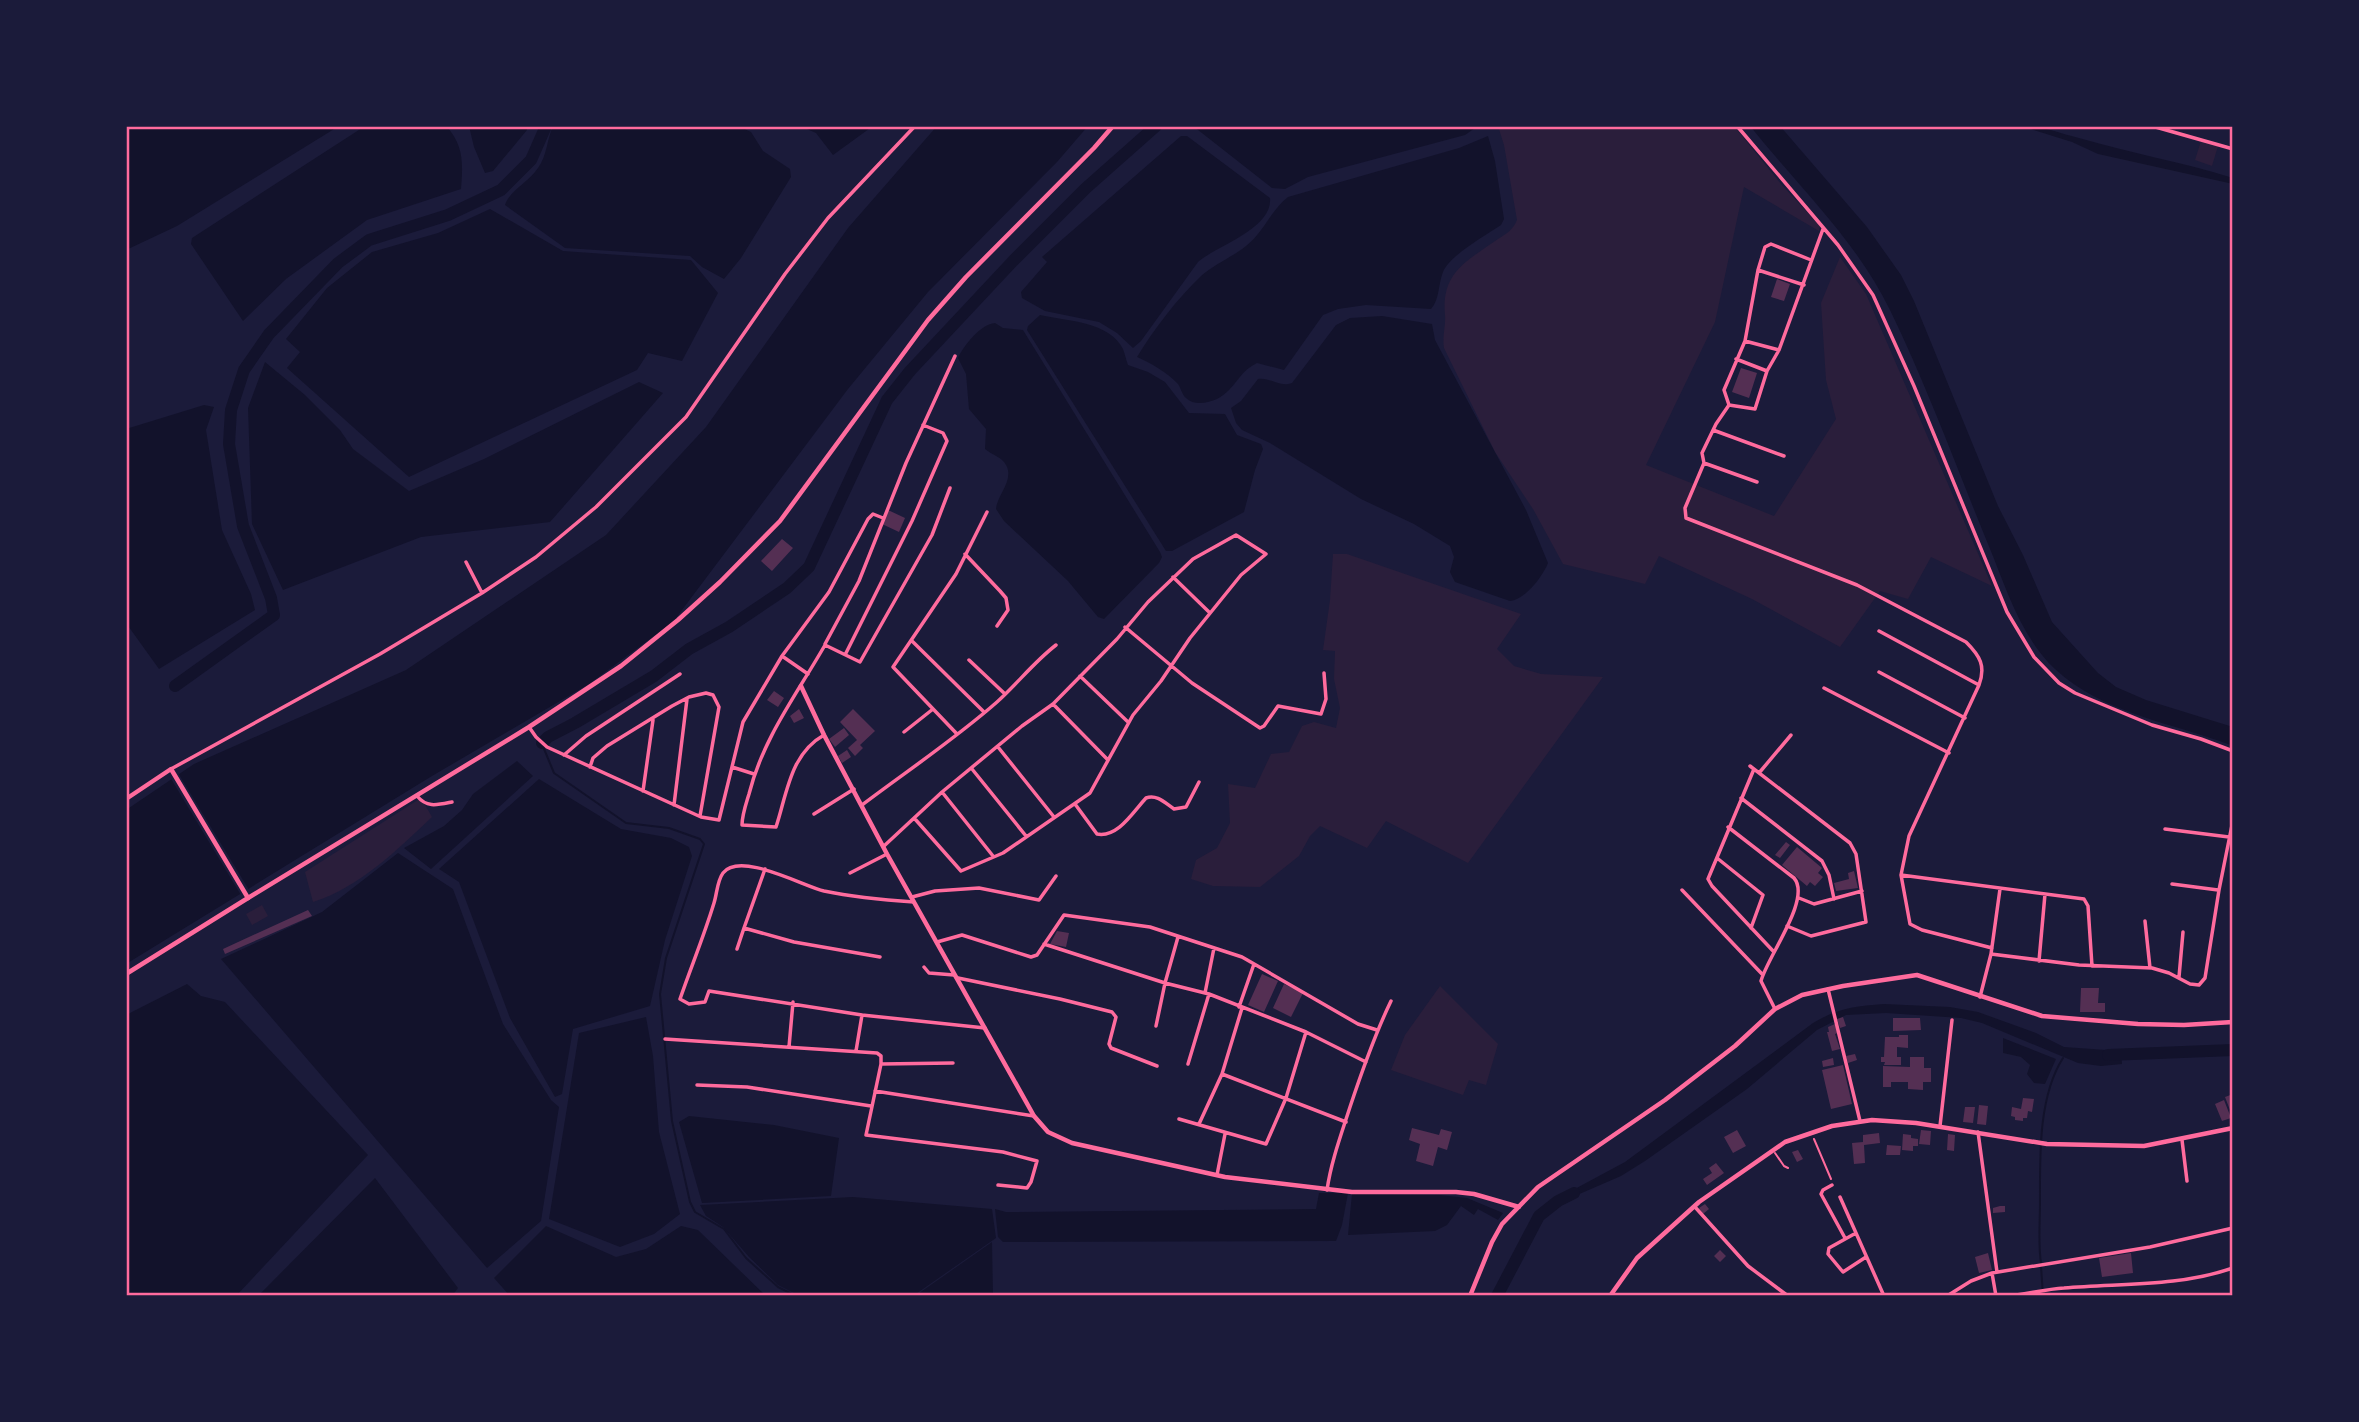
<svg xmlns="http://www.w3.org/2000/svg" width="2359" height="1422" font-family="'Roboto Serif',serif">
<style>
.green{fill:#2a1e3b}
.water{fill:#12122b}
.pier{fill:#1b1b3a}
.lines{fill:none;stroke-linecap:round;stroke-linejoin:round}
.stream{stroke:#12122b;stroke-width:2}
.river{stroke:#12122b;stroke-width:12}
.building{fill:#542f53}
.path{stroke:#ff6b9d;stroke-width:2}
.minor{stroke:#ff6b9d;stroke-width:3.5}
.tertiary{stroke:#ff6b9d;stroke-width:4.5}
.secondary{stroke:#ff6b9d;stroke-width:4.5}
.neatline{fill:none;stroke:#ff6b9d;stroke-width:2.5}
</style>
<rect width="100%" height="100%" fill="#1b1b3a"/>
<!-- green -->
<path class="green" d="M1498,126h236l47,58 39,42 -1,5 -75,-44 -29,135 -69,143 128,51 62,-97 -10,-39 -5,-77 19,-46 26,37 126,292 -61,-29 -23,42 -28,-8 -40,56 -88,-48 -93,-43 -14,28 -82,-20 -30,-55 -38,-57 -51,-104c-2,-12 2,-22 1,-33 -4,-43 22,-54 53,-76 8,-5 15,-9 19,-19l-13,-75z
M2201,141l17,5 -6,20 -17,-6z
M1333,554h14l174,60 -24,35 17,17 27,8 62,3 -135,186 -82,-42 -19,27 -47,-22 -10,10 -11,20 -39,31 -47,-1 -22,-7 5,-19 21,-12 13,-25 -2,-39 27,4 16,-34 18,-2 13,-26 12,-4 22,6 4,-20 -6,-29 1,-28 -12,-1 7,-50z
M421,798l11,19c-35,33 -72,70 -119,85l-8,-30z
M262,905l6,11 -16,9 -6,-11z
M1440,986l58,58 -12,41 -17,-5 -6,15 -72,-25 14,-35z"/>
<!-- water -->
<path class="water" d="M126,126h213l-162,100 -51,24z
M365,126h81c18,19 17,38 15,63l-94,31 -81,59 -43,42 -52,-77 1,-6z
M469,126h57l1,4 -34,41 -8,2 -11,-26z
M553,126h185l13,6 12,19 27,18 1,8 -50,81 -17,21 -22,-12 -12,-11 -125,-8 -60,-43c5,-15 24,-23 33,-37 9,-12 9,-29 15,-42z
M800,126h73l-40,29 -17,-22z
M937,126h151l-31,36 -129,130 -80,97 -175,233 -84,62 -157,92 -306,188v-154l68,-46 212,-94 200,-135 100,-108 142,-199z
M1193,126h285l-13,9 -157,42 -23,12 -13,-1z
M1750,126h30l87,101 34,48 13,26 84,205 25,49 29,67 46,51 18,14 30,13 87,27v19c-59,-23 -130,-32 -178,-77 -35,-33 -49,-82 -67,-125 -32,-78 -61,-158 -98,-234 -34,-70 -92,-124 -140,-184z
M2021,126c22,0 37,7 58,12 51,15 103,24 154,40v6l-135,-30 -26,-12z
M1181,136h6l83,62c3,31 -54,48 -72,64l-57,79 -8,7 -16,-15 -18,-11 -54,-11 -23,-13 -1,-6 26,-30 -5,-5z
M1488,136l7,25 9,58 -3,6c-16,11 -51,30 -58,47 -5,12 -3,27 -12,37l-65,-4 -28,4 -15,6 -39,55 -27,-7c-20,10 -20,25 -40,36 -9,4 -23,7 -31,-1 -4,-3 -5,-10 -8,-14 -10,-11 -27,-21 -41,-27 17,-28 40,-58 64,-81 14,-12 31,-19 45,-30 18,-14 25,-36 42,-49l171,-49z
M490,209l73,42 128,9 27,33 -36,68 -34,-8 -11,17 -228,107 -122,-109 13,-16 -14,-13 41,-51 45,-36 66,-19z
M1040,315c26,6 69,6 83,34 2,5 3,11 5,16l20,7 17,10 24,31 36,1 12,21 24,9 2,5 -8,21 -11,42 -72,39h-6l-139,-221 1,-4z
M1382,316l50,8 3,16 91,170 22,53c-5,13 -23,37 -38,38l-55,-19 -5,-10 4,-15 -4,-11 -36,-22 -53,-25 -91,-56 -28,-13 -6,-7 -5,-15 10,-7 17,-22c13,-2 21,9 34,4l44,-58 14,-7z
M995,323l8,5 20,2 137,222 2,5 -3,6 -55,56 -6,-2 -30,-36 -64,-60 -8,-12c1,-15 21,-31 8,-47 -4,-5 -13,-8 -19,-13l1,-20 -17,-20 -3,-35 -8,-16c6,-13 23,-34 37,-35z
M265,362l40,33 35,35 13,19 56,42 75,-32 155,-77 24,11 -113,129 -129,15 -138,53 -31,-66 -4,-116z
M204,405l10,2 -8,23 16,100 29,64 4,16 -96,59 -33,-46v-194z
M517,761l16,15 -102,93 -27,-21 40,-22 18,-16 11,-16z
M539,779l82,50 50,9 18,9 3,9 -27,84 -15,66 -77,23 -11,65 -7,3 -45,-79 -51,-136 -20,-13z
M398,853l55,36 50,135 48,76 8,7 -18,114 -54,47 -266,-309 101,-47z
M187,984l14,12 24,6 143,153 -132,141h-110v-281z
M1884,1004l66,3 28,5 58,21 28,14 57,4 1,13 -21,2 -23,-3 -96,-40 -21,-5 -75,-5 -40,2 -29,15 -70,59 -102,72 -24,15 -60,26 -3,-4 67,-36 188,-139c25,-15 42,-17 71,-19z
M646,1017l7,39 6,76 21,82 -26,20 -34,13 -71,-28 30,-186z
M2003,1038l53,21 -11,25 -11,-1 -7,-9 3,-9 -9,-8 -18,-4z
M689,1116l85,9 65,13 -8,58 -129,7 -23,-81z
M375,1178l83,110 -6,8h-194z
M1319,1193h29l-6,32 -6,16 -333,1 -5,-5 -3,-28 11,3 310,-3z
M1352,1194l88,1 27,3 36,15 -5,7 -20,-11 -4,6 -13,-9 -14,19 -12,6 -87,4z
M853,1197l139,12 4,29 -83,58h-113l-22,-11 -29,-28 -26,-30 -17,-11 -6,-11z
M546,1226l70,31 30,-8 35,-23 17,4 68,66h-256l-16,-18z
M992,1242l1,54h-78z"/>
<!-- pier -->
<path class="pier" d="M178,773l71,117 -8,5 -71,-118z"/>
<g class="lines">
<!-- stream -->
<path class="stream" d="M542,744l12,29 72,50 43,5 31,11 4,5 -38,114 -6,36 12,127 18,81 5,10 29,17 22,29 32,29 18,9
M2041,1263c-3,-19 -1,-40 -1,-60 0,-46 -2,-106 23,-145
M2041,1266l2,30"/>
<!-- river -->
<path class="river" d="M175,686l99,-71 -3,-17 -28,-72 -14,-82 2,-34 13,-40 25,-36 69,-71 31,-23 79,-25 53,-25 30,-30 15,-34
M542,743l6,-6 27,-14 79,-47 35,-27 40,-22 58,-39 22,-21 78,-167 23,-29 103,-110 73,-73 70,-62
M2108,1055l125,-5
M1497,1296l42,-80 19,-15 16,-8"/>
</g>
<!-- building -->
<path class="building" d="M1777,279l13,5 -6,17 -13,-4z
M1741,368l16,5 -8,25 -17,-6z
M888,510l17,8 -6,14 -17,-8z
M782,539l11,9 -21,23 -11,-10z
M774,691l10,7 -6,9 -11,-7z
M799,709l5,9 -10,5 -4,-7z
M853,709l22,22 -15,14 3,3 -8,8 -7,-8 9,-8 -17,-18z
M844,728l5,7 -14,12 -6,-8z
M847,750l4,7 -9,6 -4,-7z
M1786,842l4,3 -10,13 -5,-3z
M1797,847l25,21 -4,5 5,4 -8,9 -5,-4 -3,4 -25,-21z
M1854,871l4,17 -22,3 -2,-8 15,-4 -1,-6z
M308,910l4,6 -87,38 -2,-5z
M1057,931l12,2 -3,14 -16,-3z
M1262,974l16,7 -14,31 -16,-7z
M1284,984l19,9 -12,24 -18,-9z
M2081,988h18l-1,15h7v9h-25z
M1843,1017l3,9 -6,2 -3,-9z
M1893,1018h27l1,12 -28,1z
M1835,1024l3,9 -3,1 5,15 -8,2 -5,-19h2l-1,-5z
M1899,1035h9v13l-11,-1v10h4v8h-17l1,-3h-4v-5h3l1,-20h14z
M1855,1054l2,6 -9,3 -2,-7z
M1910,1057h14v11h7v14h-8v8l-15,-1v-7h-17v5h-8v-21l27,1z
M1833,1058l1,7 -11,2 -1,-6z
M1843,1065l9,39 -21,5 -9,-39z
M2233,1094v15l-3,1 -5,-13z
M2023,1098l11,1 -2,13 -4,-1 -1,7h-4v3l-8,-1v-3l-4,-1 1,-9 9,2z
M2224,1100l7,18 -9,3 -7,-17z
M1979,1105l9,1 -2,19 -9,-1z
M1965,1107h10l-2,16 -10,-1z
M1412,1128l27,7 2,-6 11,3 -5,18 -9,-3 -5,19 -17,-5 4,-17 -11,-4z
M1737,1130l9,16 -13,7 -9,-16z
M1921,1130l10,1 -1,14 -11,-1z
M1879,1133l1,10 -16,2 1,18 -11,1 -2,-21 11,-1v-7z
M1903,1134l8,1v3l7,1v7h-5v5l-11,-1z
M1948,1134l7,1 -1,16 -7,-1z
M1887,1145l14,1 -1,9h-14z
M1798,1150l5,9 -6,3 -5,-10z
M1716,1163l8,10 -17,12 -4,-6 9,-6 -3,-5z
M1705,1204l4,5 -6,5 -4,-6z
M2000,1206h5v6l-12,1v-5z
M1720,1250l6,6 -6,6 -6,-6z
M1988,1253l4,17 -13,3 -4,-16z
M2131,1253l2,20 -31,4 -3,-19z"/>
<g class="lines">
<!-- path -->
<path class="path" d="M1814,1139l17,40
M1775,1153l9,13 4,2"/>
<!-- minor -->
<path class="minor" d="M1737,126l101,119 35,50 41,91 93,226 27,45 25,26 16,10 77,32 49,14 32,12
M2152,126l81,23
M1804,285l-46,-15 7,-23 6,-3 40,16
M1745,341l34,9
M1736,359l31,12
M1729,405l-13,19 -14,29 2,10 -19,45 1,10 171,67 109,57c14,14 20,24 13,43l-70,151 -8,39 9,49 12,6 70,18
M1729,405l26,4 12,-38 12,-21 44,-121
M1729,405l-5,-15 21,-49 13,-71
M1713,430l71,26
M1704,463l53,19
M965,554l35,37 6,7 2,12 -11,16
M466,562l16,31
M1173,577l36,35
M1125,627l67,56 68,45 4,-2 14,-20 43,8 5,-15 -2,-26
M1879,631l100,54
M912,641l72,71
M825,644l34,-63 47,-118 49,-107
M846,653l66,-132 35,-80 -4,-8 -20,-8
M782,656l26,18
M969,660l36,34
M1879,672l86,46
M1080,676l48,46
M1824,688l125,65
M1053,704l55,56
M529,727l7,10 11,10 154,70 18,3 24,-98 39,-66 47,-64 39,-73 5,-5 10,4
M904,732l29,-23
M957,734l-64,-67 63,-93 31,-62
M824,735c-34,19 -37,59 -48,92l-34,-2c0,-10 4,-21 7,-31 14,-56 48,-100 76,-149l35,17 72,-127 18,-47
M998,747l56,70
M564,755l22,-19 94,-62
M1750,766l100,77 6,11 10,68 -55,14 -24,-10
M590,767l3,-9 14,-12 65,-40 17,-9 17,-4 7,2 6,12 -19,109
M732,767l22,7
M171,769l209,-115 102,-61 54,-36 60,-50 90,-90 99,-143 43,-56 87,-92
M972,769l54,67
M1754,769l-46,110 4,7 62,66
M1759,773l32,-38
M643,791l10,-71
M942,792l51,64
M417,796c10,12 20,9 35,6
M1741,798l81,63 7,14 5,24
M1075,804l22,30c21,4 36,-22 49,-36 11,-4 19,5 28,11l12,-2 13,-25
M674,805l13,-106
M862,805c45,-34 93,-66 135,-103 21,-19 37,-40 59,-57
M814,814l40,-25
M1728,827l66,51c18,21 -27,79 -33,103l14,28
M2165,829l64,8
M884,846l58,-54 80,-66 31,-22 64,-65 31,-37 45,-43 43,-24 30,19 -25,21 -51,63 -29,43 -28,34 -43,78 -87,60 -42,18 -46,-52
M1717,858l46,37 -12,33
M765,869l-21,59 50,14 86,15
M850,873l37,-19
M1901,875l183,24 4,7 4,60
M2172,884l46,6
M1682,890l80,84
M912,897l23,-6 44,-3 60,12 17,-24
M1799,898l15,6 48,-13
M914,902c-30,-2 -61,-5 -90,-11 -21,-5 -84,-40 -101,-18 -6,8 -6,21 -9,30 -10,33 -23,64 -34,96l9,5 16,-2 4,-11 153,24 123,13
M2145,921l5,47
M937,942l25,-7 69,22 6,-2 27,-40 86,12 92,30 116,67 19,6
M1044,944l121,39 44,11 97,38 60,30
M737,949l7,-21
M1991,954l88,11 73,3 17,5 21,11 9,1 6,-7 14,-88 14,-70
M2039,961l6,-67
M924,967l5,6 25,2
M2179,977l4,-45
M958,978l102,21 52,13 4,5 -7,27 2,4 46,18
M1828,989l32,132
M1205,993l9,-45
M1980,997l11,-43 9,-65
M1239,1007l15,-43
M1156,1026l9,-43 13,-46
M665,1039l212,14 4,3v8l-15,71 137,17 34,9 -6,21 -4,6 -29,-3
M789,1047l4,-45
M856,1051l6,-36
M881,1064l72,-1
M1188,1064l21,-70
M1222,1074l124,48
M697,1085l50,2 124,19
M875,1091l159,25
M1179,1119l87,25 20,-46 20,-66
M1199,1124l23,-50 20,-66
M1940,1126l12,-106
M1978,1132l19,140
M2182,1140l5,41
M1217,1175l8,-41
M1832,1185l-9,5 -2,4 24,44
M1327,1190c4,-28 14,-55 23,-83 12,-36 24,-71 41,-106
M1840,1197l44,99
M1695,1207l53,59 40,30
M1856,1233l-27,15 -1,6 15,18 23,-15
M1992,1273l4,23
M1947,1296l24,-15 21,-8 158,-26 83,-19
M2010,1296c18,-2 36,-7 54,-8 57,-5 114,-1 169,-20"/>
<!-- tertiary -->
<path class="tertiary" d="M801,686l23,49 63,119 147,262 14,16 24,11 153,34 127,15h104l18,2 45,13
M126,974l122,-76
M1470,1296l22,-54 10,-18 36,-37 127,-87 70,-54 40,-37 27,-14 41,-9 74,-11 125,41 96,8 46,1 49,-3"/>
<!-- secondary -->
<path class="secondary" d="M126,799l45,-30 77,129 281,-171 92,-61 57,-46 42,-38 60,-61 148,-201 38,-43 128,-129 19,-22
M1610,1296l27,-38 62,-56 86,-60 47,-16 40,-6 44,3 131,21 97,2 89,-18"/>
</g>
<!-- border -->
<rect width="2359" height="1422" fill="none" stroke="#1b1b3a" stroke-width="256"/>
<rect x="128" y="128" width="2103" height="1166" class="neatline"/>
</svg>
